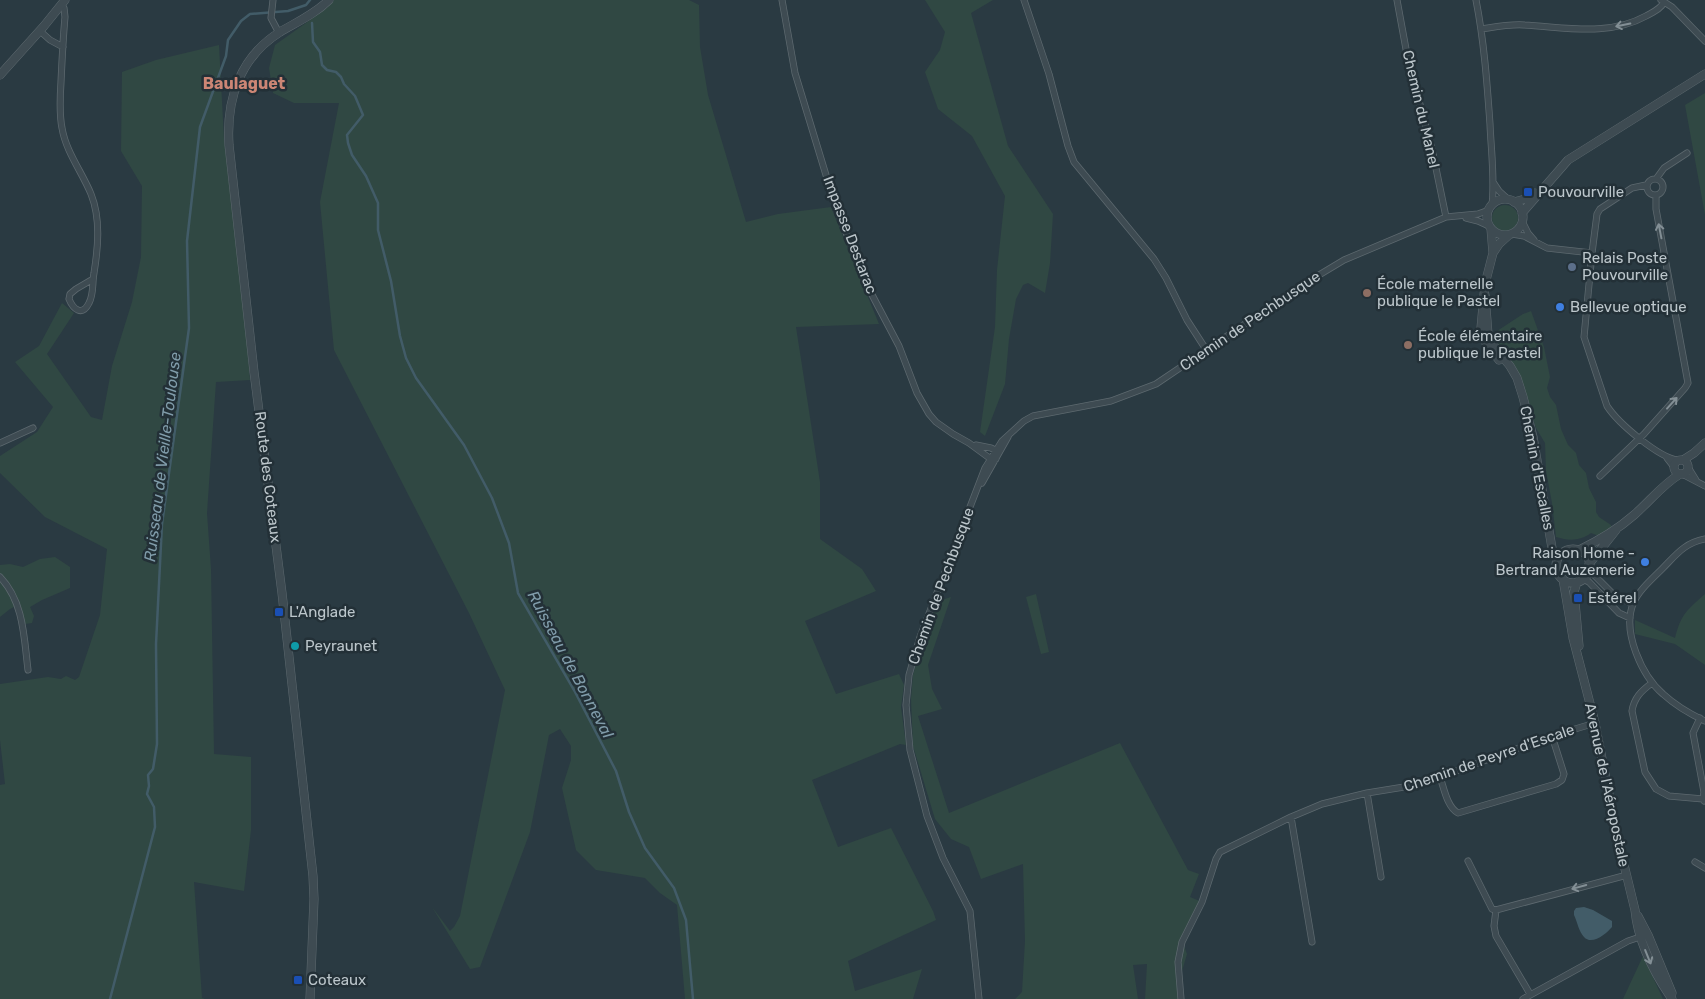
<svg xmlns="http://www.w3.org/2000/svg" width="1705" height="999" font-family="Rubik,sans-serif">
<style>
.green{fill:#304843}
.water{fill:#425c68}
.lines{fill:none;stroke-linecap:round;stroke-linejoin:round}
.stream{stroke:#425c68;stroke-width:2.5}
.minor-casing{stroke:#5d696f;stroke-width:7}
.tertiary-casing{stroke:#5d696f;stroke-width:9}
.minor{stroke:#3e4b52;stroke-width:5.5}
.tertiary{stroke:#3e4b52;stroke-width:8}
.oneway{stroke:#838f95}
.transit-dot{fill:#1a4fb4;stroke:#233037;stroke-width:2}
.service-dot{fill:#5c6f8a;stroke:#233037;stroke-width:2}
.education-dot{fill:#8d6e63;stroke:#233037;stroke-width:2}
.shop-dot{fill:#3f7fe0;stroke:#233037;stroke-width:2}
.culture-dot{fill:#0f9aa8;stroke:#233037;stroke-width:2}
.labels{text-anchor:middle;stroke-width:5;stroke-linejoin:round;paint-order:stroke}
.street-label{font-size:15px;fill:#bcc6cb;stroke:#233037}
.poi-label{font-size:15px;fill:#bcc6cb;stroke:#233037;text-anchor:start}
.neighbourhood-label{font-size:16px;font-weight:bold;fill:#cd8675;stroke:#233037}
.water-label{font-size:16px;font-style:italic;fill:#809caa;stroke:#233037}
</style>
<rect width="100%" height="100%" fill="#2a3a42"/>
<!-- green -->
<path class="green" d="M334,0h355l10,5 1,42 8,48 38,127 32,-8 53,-7 48,117 -83,3 24,155v57l42,30 14,22 -71,30 31,73 63,-20 5,11 -3,22 5,38 -6,-1 -88,36 26,67 53,-19 42,83 3,9 -88,41 7,30 67,-22 -9,30h-228l-8,-94 -17,-12 -15,-15 -49,-8 -20,-20 -14,-62 9,-28v-14l-11,-17 -11,6 -19,97 -50,135 -10,2 -38,-62 18,24 4,-4 6,-11 45,-226 -36,-77 -135,-263 -14,-148 19,-99h-45l-21,-10 -4,-25 6,-23 52,-37z
M925,0h68l-22,13 37,133 45,68 -3,49 -5,30 -17,-10 -5,2 -7,14 -7,40 -4,45 -20,52 -5,-4 15,-105 2,-57 8,-74 -33,-60 -34,-27 -13,-37 15,-22 5,-18z
M219,45l5,94 22,188 4,53 -34,2 -9,131 4,56 3,185 37,3v73l-7,61 -50,-9 8,116 3,1h-205v-214l5,-1 -5,-44v-56l48,-7 13,2 5,-3 9,4 4,-3 21,-62 7,-66 -62,-32 -45,-44v-17l37,-24 16,-25 -38,-45 24,-16 23,-43 12,10 -27,41 44,63 11,3 10,-54 20,-64 9,-45 1,-71 -21,-35 1,-79 34,-12z
M1705,93v122l-20,-110z
M1492 218a13 13 0 1 1 26 0a13 13 0 1 1-26 0Z
M1531,311l13,36 6,30 -3,11 3,9 6,8 5,24 7,16 8,8 3,12 7,8 3,15 7,14v10l3,5 12,8v4l-12,7 -8,-3c-11,8 -22,8 -35,4l-4,-34 -6,-32 -1,-28 -9,-15 -17,-54 -28,-37 3,-4 29,-19z
M55,557l15,10v21l-28,12 -12,7 4,9 -2,7 -7,1 -5,-20 -10,5 -10,8v-52l10,-1 13,3 17,-8z
M1036,594l13,58 -8,2 -15,-57z
M1705,594v71l-30,-21 -40,-10v-14l40,18c6,-24 12,-28 30,-44z
M951,597l-23,68 4,24 10,20 -24,7 31,97 171,-70 68,127 11,4 -9,23 12,5 -19,41 4,11 -7,24 2,21h-37l2,-35 -14,1 5,34h-123l7,-7 3,-51 -2,-77 -42,15 -12,-32 -18,-8 -16,-20 -22,-73 -2,-47 2,-24 12,-43 11,-30z
M1643,956l20,43h-40z"/>
<!-- water -->
<path class="water" d="M1584,907l9,3 19,11v6c-5,6 -20,19 -28,10 -5,-5 -7,-16 -10,-22v-4l2,-3z"/>
<g class="lines">
<!-- stream -->
<path class="stream" d="M312,23l1,19 7,10 2,13 5,5 9,2 5,5 3,7 11,12 8,19 -16,20 1,8 4,12 14,21 12,27v27l13,51 9,55 6,22 10,20 48,67 28,53 17,45 9,50 56,97 42,81 13,41 16,36 29,40 12,32 7,79
M110,999l45,-172 -1,-20 -7,-13 2,-8 -1,-11 5,-6 4,-25 -1,-100 6,-120 27,-196 -2,-87 13,-114 26,-71 2,-16 13,-19 9,-7 38,-3 18,-6 4,-5"/>
<!-- minor casing -->
<g class="minor-casing">
<path id="minor" d="M273,0l-2,18 8,15
M782,0l13,73 41,135 34,83 29,55 18,47 12,21 7,8 17,12 16,9 19,14 8,2
M1024,0l25,74 19,72 6,16 80,97 12,19 21,42 20,31
M1397,0l11,60 24,89 14,68
M1476,0c8,41 11,82 14,124 1,26 5,55 2,81
M1661,0l11,7 33,34
M61,5l3,3 1,9c-2,22 -3,43 -4,65 -1,15 -2,31 1,46 4,24 20,44 29,66 10,25 7,54 3,79 -2,10 0,21 -5,30 -7,14 -16,6 -20,-4l1,-5 6,-5 17,-10
M1482,29c13,-2 28,-5 42,-4 41,2 84,12 122,-9 7,-4 15,-7 18,-14
M40,31l10,9 13,7
M1647 187a8 8 0 1 1 16 0a8 8 0 1 1-16 0Z
M1656,179l8,-11 23,-15
M1493,182l6,9 10,9
M1466,218l12,3 11,5
M1522,221l6,12 6,7
M1512,234l12,2 23,12 45,5 -8,84 23,69c11,17 52,52 71,54
M1592,253l5,-39 3,-5 32,-21 14,-3
M0,443l33,-15
M976,445l15,3 4,2v3
M1667,458l7,9
M1688,467l8,13
M1682,474l23,12
M1600,476l44,-42 41,-46 3,-5 -32,-174v-14
M982,483l26,-46
M1705,539c-21,4 -29,16 -43,30 -10,10 -24,22 -29,35 -11,28 9,72 30,90 12,11 27,20 42,27
M1589,570l26,26 18,8
M0,577c24,25 24,61 28,93
M1583,579l6,3 30,31 11,5
M1652,683c-11,8 -18,15 -20,28l13,61 11,17 13,7 34,3
M1700,718l-7,15 11,59 -1,7 1,2
M1440,777c4,11 7,30 18,36l98,-29 6,-4 2,-6 -12,-38
M1367,793l14,84
M1291,817l21,125
M1468,861l24,48 4,1
M1695,862l10,6
M1496,910l131,-35
M1496,910l-2,16 2,10 34,58
M979,999l-9,-88 -27,-53 -16,-42 -17,-66 -4,-45 3,-30 11,-38 65,-169 17,-27 22,-20 9,-5 78,-15 45,-17 148,-100 40,-24 102,-43 32,-3 11,-4
M1181,999l-3,-37 4,-20 20,-40 14,-43 4,-7 71,-35 31,-13 45,-11 37,-6 36,-10 112,-41 43,-13
M1523,999l105,-58 15,-5"/>
</g>
<!-- tertiary casing -->
<g class="tertiary-casing">
<path id="tertiary" d="M0,75l44,-49 21,-26
M1487 217a18 18 0 1 1 36 0a18 18 0 1 1-36 0Z
M1514,202l11,-3 10,-6
M1522,213l46,-53 137,-86
M1491,229l2,24 -8,31 -4,44 3,12 15,20
M1493,253l6,-9 10,-9
M1485,295l3,39 8,15 14,17 7,12 6,19 10,40 19,111 5,13
M1674 467a7 7 0 1 1 14 0a7 7 0 1 1-14 0Z
M1683,460l11,-7 11,-10
M1556 566a17 17 0 1 1 34 0a17 17 0 1 1-34 0Z
M1579,550c19,-9 39,-21 55,-35 16,-14 28,-30 46,-41
M1589,564l27,-34
M1563,579l10,59 22,85 23,117 17,70c3,32 19,63 37,89
M1577,582l-3,10 5,54
M1638,916l10,19 24,58
M310,999l4,-100 -1,-23 -31,-283 -28,-221 -25,-227c-3,-46 11,-88 51,-113 17,-10 35,-18 49,-32"/>
</g>
<!-- minor -->
<use href="#minor" class="minor"/>
<!-- tertiary -->
<use href="#tertiary" class="tertiary"/>
</g>
<!-- one-way arrows -->
<defs><path id="oneway-shaft" d="M-6 0H5M1.5-3L5.5 0L1.5 3" fill="none" stroke-width="1.6" stroke-linecap="round" stroke-linejoin="round" transform="scale(1.25)"/></defs>
<g class="oneway">
<use href="#oneway-shaft" transform="translate(1623 25) rotate(169)"/>
<use href="#oneway-shaft" transform="translate(1660 231) rotate(-101)"/>
<use href="#oneway-shaft" transform="translate(1672 403) rotate(-48)"/>
<use href="#oneway-shaft" transform="translate(1579 887) rotate(165)"/>
<use href="#oneway-shaft" transform="translate(1648 957) rotate(68)"/>
</g>
<!-- markers -->
<g class="transit-dot">
<rect x="1523" y="187" width="10" height="10" rx="2.5"/>
<rect x="1573" y="593" width="10" height="10" rx="2.5"/>
<rect x="274" y="607" width="10" height="10" rx="2.5"/>
<rect x="293" y="975" width="10" height="10" rx="2.5"/>
</g>
<circle class="service-dot" cx="1572" cy="267" r="5"/>
<g class="education-dot">
<circle cx="1367" cy="293" r="5"/>
<circle cx="1408" cy="345" r="5"/>
</g>
<g class="shop-dot">
<circle cx="1560" cy="307" r="5"/>
<circle cx="1645" cy="562" r="5"/>
</g>
<circle class="culture-dot" cx="295" cy="646" r="5"/>
<g class="labels">
<!-- street labels -->
<g class="street-label">
<text transform="translate(1421 109) rotate(77)" y="5">Chemin du Manel</text>
<text transform="translate(850 235) rotate(69)" y="5">Impasse Destarac</text>
<text transform="translate(1250 321) rotate(-34)" y="5">Chemin de Pechbusque</text>
<text transform="translate(1537 468) rotate(79)" y="5">Chemin d'Escalles</text>
<text transform="translate(268 477) rotate(83)" y="5">Route des Coteaux</text>
<text transform="translate(941 586) rotate(-70)" y="5">Chemin de Pechbusque</text>
<text transform="translate(1489 758) rotate(-19)" y="5">Chemin de Peyre d'Escale</text>
<text transform="translate(1607 785) rotate(78)" y="5">Avenue de l'Aéropostale</text>
</g>
<!-- poi labels -->
<g class="poi-label">
<text x="1538" y="197">Pouvourville</text>
<text x="1582" y="263">Relais Poste<tspan x="1582" dy="17">Pouvourville</tspan></text>
<text x="1377" y="289">École maternelle<tspan x="1377" dy="17">publique le Pastel</tspan></text>
<text x="1570" y="312">Bellevue optique</text>
<text x="1418" y="341">École élémentaire<tspan x="1418" dy="17">publique le Pastel</tspan></text>
<text x="1635" y="558" text-anchor="end">Raison Home -<tspan x="1635" dy="17">Bertrand Auzemerie</tspan></text>
<text x="1588" y="603">Estérel</text>
<text x="289" y="617">L'Anglade</text>
<text x="305" y="651">Peyraunet</text>
<text x="308" y="985">Coteaux</text>
</g>
<!-- neighbourhood labels -->
<g class="neighbourhood-label">
<text x="244" y="89">Baulaguet</text>
</g>
<!-- water labels -->
<g class="water-label">
<text transform="translate(162 457) rotate(-83)" y="6">Ruisseau de Vieille-Toulouse</text>
<text transform="translate(571 664) rotate(62)" y="6">Ruisseau de Bonneval</text>
</g>
</g>
</svg>
